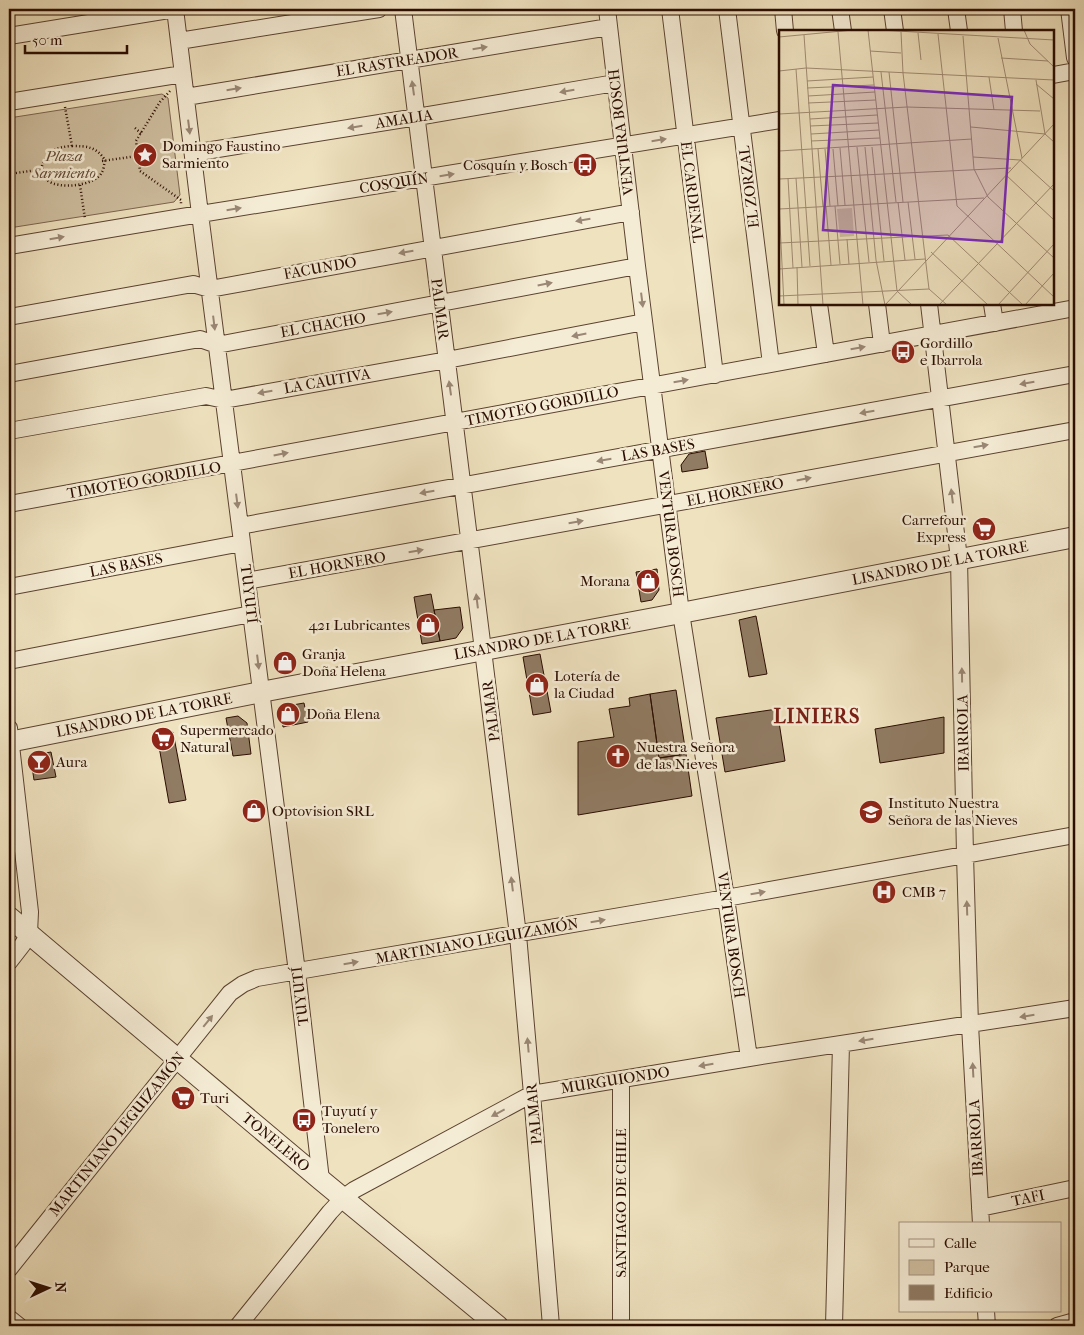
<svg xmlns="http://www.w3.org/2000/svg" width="1084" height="1335" font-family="'IM FELL French Canon',serif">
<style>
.green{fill:#cebe9f;stroke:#7c6550}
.building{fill:#907b63;stroke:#2a0c00}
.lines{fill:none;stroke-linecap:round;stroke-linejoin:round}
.minor-casing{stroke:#5b4230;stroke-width:18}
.tertiary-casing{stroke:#5b4230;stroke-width:22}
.path{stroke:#2a0c00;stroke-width:2.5;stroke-dasharray:1 2.5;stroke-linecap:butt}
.minor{stroke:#f5ecd5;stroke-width:16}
.tertiary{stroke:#f5ecd5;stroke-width:20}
.oneway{fill:#9a8775}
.labels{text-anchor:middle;stroke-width:5;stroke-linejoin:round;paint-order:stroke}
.street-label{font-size:15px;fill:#2a0c00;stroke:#f5ecd5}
.poi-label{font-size:15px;fill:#2a0c00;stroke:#f5ecd5;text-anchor:start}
.park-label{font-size:15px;font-style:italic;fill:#634a38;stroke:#f5ecd5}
.district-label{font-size:20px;font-weight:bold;letter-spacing:1px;fill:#7a1f14;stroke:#f5ecd5}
.inset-road{fill:none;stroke:#a08c73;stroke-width:1}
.view{fill:#7b2cbf;fill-opacity:0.15;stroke:#7b2cbf;stroke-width:2.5}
.inset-edge{fill:none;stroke:#2a0c00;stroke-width:2.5}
</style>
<rect width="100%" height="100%" fill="#efe2bf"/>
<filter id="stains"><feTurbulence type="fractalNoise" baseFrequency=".004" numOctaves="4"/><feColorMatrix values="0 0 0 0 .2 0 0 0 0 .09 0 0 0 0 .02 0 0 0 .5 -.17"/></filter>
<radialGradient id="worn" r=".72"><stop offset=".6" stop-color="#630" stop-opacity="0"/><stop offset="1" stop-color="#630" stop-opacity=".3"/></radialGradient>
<!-- green -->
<path class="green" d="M162,94l6,4 12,97 -6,7 -165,26v-110z"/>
<!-- building -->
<path class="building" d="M705,451l3,17 -26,4 -1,-7 8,-11z
M657,569l2,21 -7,10 -11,2 -5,-30z
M431,594l9,47 -18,3 -8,-47z
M460,607l3,21 -7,10 -16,3 -6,-31z
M756,616l11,58 -18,3 -10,-57z
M540,654l11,58 -18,3 -10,-58z
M676,690l10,64 -27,4 -9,-64z
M650,694l9,64 27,-4 6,42 -114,19v-73l36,-5 -5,-28 21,-3 -1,-8z
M304,703l4,19 -25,5 -2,-20z
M777,709l8,52 -60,11 -9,-54z
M238,716l9,7 4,31 -18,2 -7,-38z
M944,717v36l-64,10 -5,-34z
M173,732l13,68 -17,3 -12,-68z
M51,752l5,25 -22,3 -3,-20 3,-5z"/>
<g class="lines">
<!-- minor casing -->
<g class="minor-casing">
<path id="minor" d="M175,9l25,205 97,758 24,208
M403,9l80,641 35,285 14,159 19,232
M607,9l30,257 44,347 45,285 23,160
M670,9l45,366
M727,9l44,355
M783,9l2,22
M840,9l3,22
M892,9l3,22
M956,9l3,22
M1012,9l2,22
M1069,9l6,49
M9,36l166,-27
M179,41l200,-32
M1053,75l22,-4
M186,97l423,-70
M9,102l174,-28
M193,153l224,-36 198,-34
M9,246l173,-29 598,-97
M819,304l7,50
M877,304l5,40
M929,304l30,255 6,296 5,170 11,199
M992,304l3,19
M9,317l184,-33 17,5 421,-77
M9,374l191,-35 17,6 420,-79
M9,431l197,-35 18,4 223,-40 197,-38
M9,504l1066,-196
M240,526l835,-152
M247,581l828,-151
M9,587l233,-44
M9,661l242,-47
M9,728l21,184 -1,21 -6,11 -14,18
M621,1079v247
M980,1208l95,-20
M9,1269l221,-276 13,-9 14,-6 469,-80 349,-63
M986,1311l1,15
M9,1318l10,8
M238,1326l92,-114 13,-14 11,-8 178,-96 217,-36 326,-50
M834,1326l7,-282
M1057,1326l18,-5"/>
</g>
<!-- tertiary casing -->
<g class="tertiary-casing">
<path id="tertiary" d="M9,742l252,-50 420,-79 394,-76
M9,917l312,263 177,146"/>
</g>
<!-- path -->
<path class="path" d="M170,91l-10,11 -24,39 4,30 41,29v4
M65,107l7,39
M135,128l7,6
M72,146c16,0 24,1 33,14 -1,4 -1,9 -3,12 -6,14 -44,18 -55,8 -2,-3 -4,-8 -6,-11 5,-17 14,-22 31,-23z
M102,161l35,-5
M9,174l35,-5
M80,185l5,34"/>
<!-- minor -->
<use href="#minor" class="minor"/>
<!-- tertiary -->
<use href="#tertiary" class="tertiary"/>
</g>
<!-- one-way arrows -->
<defs><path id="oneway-solid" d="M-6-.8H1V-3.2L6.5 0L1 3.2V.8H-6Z" transform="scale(1.25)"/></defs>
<g class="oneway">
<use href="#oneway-solid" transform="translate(480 48) rotate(-9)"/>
<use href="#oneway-solid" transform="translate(413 88) rotate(-98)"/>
<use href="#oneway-solid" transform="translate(234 89) rotate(-9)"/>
<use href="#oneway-solid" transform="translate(567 91) rotate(170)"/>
<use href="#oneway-solid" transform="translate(189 127) rotate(83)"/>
<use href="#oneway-solid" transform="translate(355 127) rotate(171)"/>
<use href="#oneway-solid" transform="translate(659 140) rotate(-9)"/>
<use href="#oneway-solid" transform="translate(447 175) rotate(-9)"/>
<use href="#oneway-solid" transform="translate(234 209) rotate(-9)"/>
<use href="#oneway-solid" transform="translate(583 220) rotate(170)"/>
<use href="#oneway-solid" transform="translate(57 238) rotate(-10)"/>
<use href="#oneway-solid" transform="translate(406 252) rotate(170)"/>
<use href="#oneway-solid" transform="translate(545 284) rotate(-11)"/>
<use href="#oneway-solid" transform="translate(642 300) rotate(83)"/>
<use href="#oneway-solid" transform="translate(385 313) rotate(-10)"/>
<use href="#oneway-solid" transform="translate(214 323) rotate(83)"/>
<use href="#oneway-solid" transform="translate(579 335) rotate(169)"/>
<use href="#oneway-solid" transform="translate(858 348) rotate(-10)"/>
<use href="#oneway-solid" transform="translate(681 381) rotate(-10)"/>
<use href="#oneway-solid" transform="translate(1027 383) rotate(170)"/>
<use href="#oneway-solid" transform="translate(450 388) rotate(-98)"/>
<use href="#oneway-solid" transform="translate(265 392) rotate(170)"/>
<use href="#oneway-solid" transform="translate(867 412) rotate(170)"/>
<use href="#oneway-solid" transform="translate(981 446) rotate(-10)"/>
<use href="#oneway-solid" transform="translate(281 454) rotate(-11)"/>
<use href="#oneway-solid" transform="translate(604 460) rotate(170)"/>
<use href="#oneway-solid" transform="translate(804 479) rotate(-11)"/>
<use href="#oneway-solid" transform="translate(427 492) rotate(170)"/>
<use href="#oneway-solid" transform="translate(952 496) rotate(-97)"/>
<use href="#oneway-solid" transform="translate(237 501) rotate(83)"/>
<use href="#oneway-solid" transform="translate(576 522) rotate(-10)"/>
<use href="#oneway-solid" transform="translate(416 551) rotate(-10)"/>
<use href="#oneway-solid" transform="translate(477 601) rotate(-97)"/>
<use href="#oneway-solid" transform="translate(258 662) rotate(83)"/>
<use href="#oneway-solid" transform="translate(962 675) rotate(-91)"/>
<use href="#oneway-solid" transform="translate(512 884) rotate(-97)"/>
<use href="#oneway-solid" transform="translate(758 893) rotate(-10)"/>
<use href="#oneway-solid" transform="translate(967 908) rotate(-92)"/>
<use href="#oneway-solid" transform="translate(598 921) rotate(-10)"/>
<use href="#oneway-solid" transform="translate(351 963) rotate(-10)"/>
<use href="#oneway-solid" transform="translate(1027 1016) rotate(171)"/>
<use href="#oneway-solid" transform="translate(208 1021) rotate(-51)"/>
<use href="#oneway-solid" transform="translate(866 1040) rotate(171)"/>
<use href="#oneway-solid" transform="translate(528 1045) rotate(-95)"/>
<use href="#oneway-solid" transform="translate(706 1065) rotate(171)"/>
<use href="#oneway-solid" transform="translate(973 1070) rotate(-93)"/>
<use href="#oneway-solid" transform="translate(498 1113) rotate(152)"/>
</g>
<!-- icons -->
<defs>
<g id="sight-disc" transform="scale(1.25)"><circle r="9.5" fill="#8f2418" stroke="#f5ecd5"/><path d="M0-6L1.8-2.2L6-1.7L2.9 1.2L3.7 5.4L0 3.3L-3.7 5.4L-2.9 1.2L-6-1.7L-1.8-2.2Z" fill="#fff"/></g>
<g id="bus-disc" transform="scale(1.25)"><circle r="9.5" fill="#8f2418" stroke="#f5ecd5"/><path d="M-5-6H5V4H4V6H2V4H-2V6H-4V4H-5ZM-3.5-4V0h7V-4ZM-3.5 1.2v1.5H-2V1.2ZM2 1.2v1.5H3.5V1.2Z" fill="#fff"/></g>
<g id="supermarket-disc" transform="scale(1.25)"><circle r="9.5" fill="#8f2418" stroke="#f5ecd5"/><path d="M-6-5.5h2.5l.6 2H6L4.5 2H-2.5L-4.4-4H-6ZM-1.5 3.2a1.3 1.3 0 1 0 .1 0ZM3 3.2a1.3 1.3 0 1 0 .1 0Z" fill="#fff"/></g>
<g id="shop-disc" transform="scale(1.25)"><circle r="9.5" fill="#8f2418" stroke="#f5ecd5"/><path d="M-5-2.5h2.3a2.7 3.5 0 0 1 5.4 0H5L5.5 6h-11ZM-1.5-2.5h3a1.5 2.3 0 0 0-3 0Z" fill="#fff"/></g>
<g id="church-disc" transform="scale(1.25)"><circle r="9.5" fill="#8f2418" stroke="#f5ecd5"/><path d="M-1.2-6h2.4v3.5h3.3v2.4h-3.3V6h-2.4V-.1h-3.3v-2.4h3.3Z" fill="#fff"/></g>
<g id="bar-disc" transform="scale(1.25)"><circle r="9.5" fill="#8f2418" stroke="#f5ecd5"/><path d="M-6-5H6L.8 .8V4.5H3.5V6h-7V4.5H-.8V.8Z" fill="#fff"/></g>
<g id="school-disc" transform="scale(1.25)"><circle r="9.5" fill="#8f2418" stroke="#f5ecd5"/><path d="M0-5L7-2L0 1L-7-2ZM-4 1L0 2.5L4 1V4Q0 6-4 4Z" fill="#fff"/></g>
<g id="hospital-disc" transform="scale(1.25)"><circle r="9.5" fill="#8f2418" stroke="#f5ecd5"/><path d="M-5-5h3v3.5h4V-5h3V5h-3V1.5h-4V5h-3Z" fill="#fff"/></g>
</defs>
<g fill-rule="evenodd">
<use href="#sight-disc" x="145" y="155"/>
<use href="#bus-disc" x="585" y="165"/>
<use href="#bus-disc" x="903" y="352"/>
<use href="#supermarket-disc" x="984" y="529"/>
<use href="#shop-disc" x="648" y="581"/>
<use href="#shop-disc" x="428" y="625"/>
<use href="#shop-disc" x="285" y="663"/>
<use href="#shop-disc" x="537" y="685"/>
<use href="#shop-disc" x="288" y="714"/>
<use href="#supermarket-disc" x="163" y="739"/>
<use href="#church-disc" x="618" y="756"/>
<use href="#bar-disc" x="39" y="762"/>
<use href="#shop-disc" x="254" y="811"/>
<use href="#school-disc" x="871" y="812"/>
<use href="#hospital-disc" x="884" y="892"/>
<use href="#supermarket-disc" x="183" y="1098"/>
<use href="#bus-disc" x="304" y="1120"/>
</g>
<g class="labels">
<!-- street labels -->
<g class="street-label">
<text transform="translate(397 62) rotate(-9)" y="5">EL RASTREADOR</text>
<text transform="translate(404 119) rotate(-9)" y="5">AMALIA</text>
<text transform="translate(621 132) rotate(-97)" y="5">VENTURA BOSCH</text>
<text transform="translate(394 183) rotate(-9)" y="5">COSQUÍN</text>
<text transform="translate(749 187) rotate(-97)" y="5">EL ZORZAL</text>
<text transform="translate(692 192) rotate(83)" y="5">EL CARDENAL</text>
<text transform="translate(320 268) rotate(-10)" y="5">FACUNDO</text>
<text transform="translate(440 309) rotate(83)" y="5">PALMAR</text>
<text transform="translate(323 325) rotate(-10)" y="5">EL CHACHO</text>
<text transform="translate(327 381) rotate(-10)" y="5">LA CAUTIVA</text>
<text transform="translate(542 406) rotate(-11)" y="5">TIMOTEO GORDILLO</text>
<text transform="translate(658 450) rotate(-10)" y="5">LAS BASES</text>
<text transform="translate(144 480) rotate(-10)" y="5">TIMOTEO GORDILLO</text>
<text transform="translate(735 492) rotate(-11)" y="5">EL HORNERO</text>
<text transform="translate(671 534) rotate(83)" y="5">VENTURA BOSCH</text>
<text transform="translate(940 563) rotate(-11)" y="5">LISANDRO DE LA TORRE</text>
<text transform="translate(126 565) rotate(-11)" y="5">LAS BASES</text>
<text transform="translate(337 565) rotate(-10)" y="5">EL HORNERO</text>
<text transform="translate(249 594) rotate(83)" y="5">TUYUTÍ</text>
<text transform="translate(542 639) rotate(-10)" y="5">LISANDRO DE LA TORRE</text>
<text transform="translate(491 711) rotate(-97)" y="5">PALMAR</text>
<text transform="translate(144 715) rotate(-11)" y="5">LISANDRO DE LA TORRE</text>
<text transform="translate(963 733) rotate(-91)" y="5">IBARROLA</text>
<text transform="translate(731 935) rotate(82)" y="5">VENTURA BOSCH</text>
<text transform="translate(477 941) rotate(-10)" y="5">MARTINIANO LEGUIZAMÓN</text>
<text transform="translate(300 996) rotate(-97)" y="5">TUYUTÍ</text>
<text transform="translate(615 1080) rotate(-9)" y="5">MURGUIONDO</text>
<text transform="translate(534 1114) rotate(-95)" y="5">PALMAR</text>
<text transform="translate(117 1134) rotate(-51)" y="5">MARTINIANO LEGUIZAMÓN</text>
<text transform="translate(976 1138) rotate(-93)" y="5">IBARROLA</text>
<text transform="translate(276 1142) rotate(40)" y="5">TONELERO</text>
<text transform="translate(1028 1198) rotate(-12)" y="5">TAFI</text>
<text transform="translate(621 1203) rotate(-90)" y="5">SANTIAGO DE CHILE</text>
</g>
<!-- poi labels -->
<g class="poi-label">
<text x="162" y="151">Domingo Faustino<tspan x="162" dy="17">Sarmiento</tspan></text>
<text x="568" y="170" text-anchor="end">Cosquín y Bosch</text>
<text x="920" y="348">Gordillo<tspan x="920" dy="17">e Ibarrola</tspan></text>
<text x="966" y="525" text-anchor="end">Carrefour<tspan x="966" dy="17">Express</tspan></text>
<text x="630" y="586" text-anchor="end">Morana</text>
<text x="410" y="630" text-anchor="end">421 Lubricantes</text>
<text x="302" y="659">Granja<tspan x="302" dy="17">Doña Helena</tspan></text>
<text x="554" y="681">Lotería de<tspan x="554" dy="17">la Ciudad</tspan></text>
<text x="306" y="719">Doña Elena</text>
<text x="180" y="735">Supermercado<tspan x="180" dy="17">Natural</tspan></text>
<text x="636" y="752">Nuestra Señora<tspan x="636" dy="17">de las Nieves</tspan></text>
<text x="56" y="767">Aura</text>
<text x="888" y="808">Instituto Nuestra<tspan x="888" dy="17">Señora de las Nieves</tspan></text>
<text x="272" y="816">Optovision SRL</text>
<text x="902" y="897">CMB 7</text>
<text x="200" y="1103">Turi</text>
<text x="322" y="1116">Tuyutí y<tspan x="322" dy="17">Tonelero</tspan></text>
</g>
<!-- park labels -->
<g class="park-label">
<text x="64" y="161">Plaza<tspan x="64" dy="17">Sarmiento</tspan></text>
</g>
<!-- district labels -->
<g class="district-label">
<text x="817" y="723">LINIERS</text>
</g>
</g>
<!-- overview -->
<g transform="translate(779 30)">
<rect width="275" height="275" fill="#efe2bf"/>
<path d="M73,178l2,28 -14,1 -3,-28z" fill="#cebe9f"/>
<path class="inset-road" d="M89,0l29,261 15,14M101,0l174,10M245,0l6,14 24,23M59,2l25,273M122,2l2,41 26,216 18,16M139,3l3,27M159,4l19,172 97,91M25,5l19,270M184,6l11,133 14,28 66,61M0,7l74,-7M219,8l24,120M91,21l31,2M222,28l47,3M17,39l14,197M0,41l27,-3 248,12M102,42l15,130M110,42l14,130M210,47l5,33M257,50l9,54 9,8M28,51l66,-4M257,54l18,15M28,58l67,-3M29,66l67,-4M29,73l68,-3M0,84l128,-7 133,4M31,89l67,-4M31,96l68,-3M192,97l74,7M32,104l68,-4M32,111l69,-3M78,117l12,115M86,117l11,113 9,45M93,117l12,114M61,118l5,57M39,119l5,58M46,119l5,57M54,119l5,57M0,121l193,-12M194,127l47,3 34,31M227,145l48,45M9,148l5,90M17,148l6,89M0,149l232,-11M119,172l7,58M129,172l7,57M0,173l5,102M47,176l5,59M56,176l5,58M0,179l205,-11M169,205l75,70M68,209l2,25M0,213l169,-8M152,222l57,53M18,237l1,38M0,239l146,-10M0,266l150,-7M106,275l169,-181M160,275l115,-121M219,275l56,-61M246,275l29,-32"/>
<path class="view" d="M54,55l179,12 -10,145 -179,-12z"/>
<rect width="275" height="275" class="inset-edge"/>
</g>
<!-- margin -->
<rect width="1084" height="1335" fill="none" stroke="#efe2bf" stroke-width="30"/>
<rect x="10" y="10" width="1064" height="1315" fill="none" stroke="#2a0c00" stroke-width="2.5"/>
<rect x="15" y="15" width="1054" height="1305" fill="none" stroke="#2a0c00"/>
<!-- legend -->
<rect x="899" y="1222" width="162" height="90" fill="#f5ecd5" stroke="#a49280"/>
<rect x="909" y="1239" width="25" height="8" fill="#f5ecd5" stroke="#a49280"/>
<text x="944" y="1248" font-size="15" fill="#2a0c00">Calle</text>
<rect x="909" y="1260" width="25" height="15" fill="#cebe9f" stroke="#a49280"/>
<text x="944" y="1272" font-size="15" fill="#2a0c00">Parque</text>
<rect x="909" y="1285" width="25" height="15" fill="#907b63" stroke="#a49280"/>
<text x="944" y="1298" font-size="15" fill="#2a0c00">Edificio</text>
<!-- north arrow -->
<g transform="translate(48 1288) rotate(86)" stroke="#f5ecd5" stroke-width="4" paint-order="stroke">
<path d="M0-4L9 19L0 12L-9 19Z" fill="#2a0c00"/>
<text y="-8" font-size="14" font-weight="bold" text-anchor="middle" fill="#2a0c00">N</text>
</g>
<!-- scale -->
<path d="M25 45v8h102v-8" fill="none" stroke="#2a0c00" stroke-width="2.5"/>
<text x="32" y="45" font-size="15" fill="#2a0c00" stroke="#f5ecd5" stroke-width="4" paint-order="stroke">50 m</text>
<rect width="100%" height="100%" filter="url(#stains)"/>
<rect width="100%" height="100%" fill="url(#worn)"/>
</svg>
